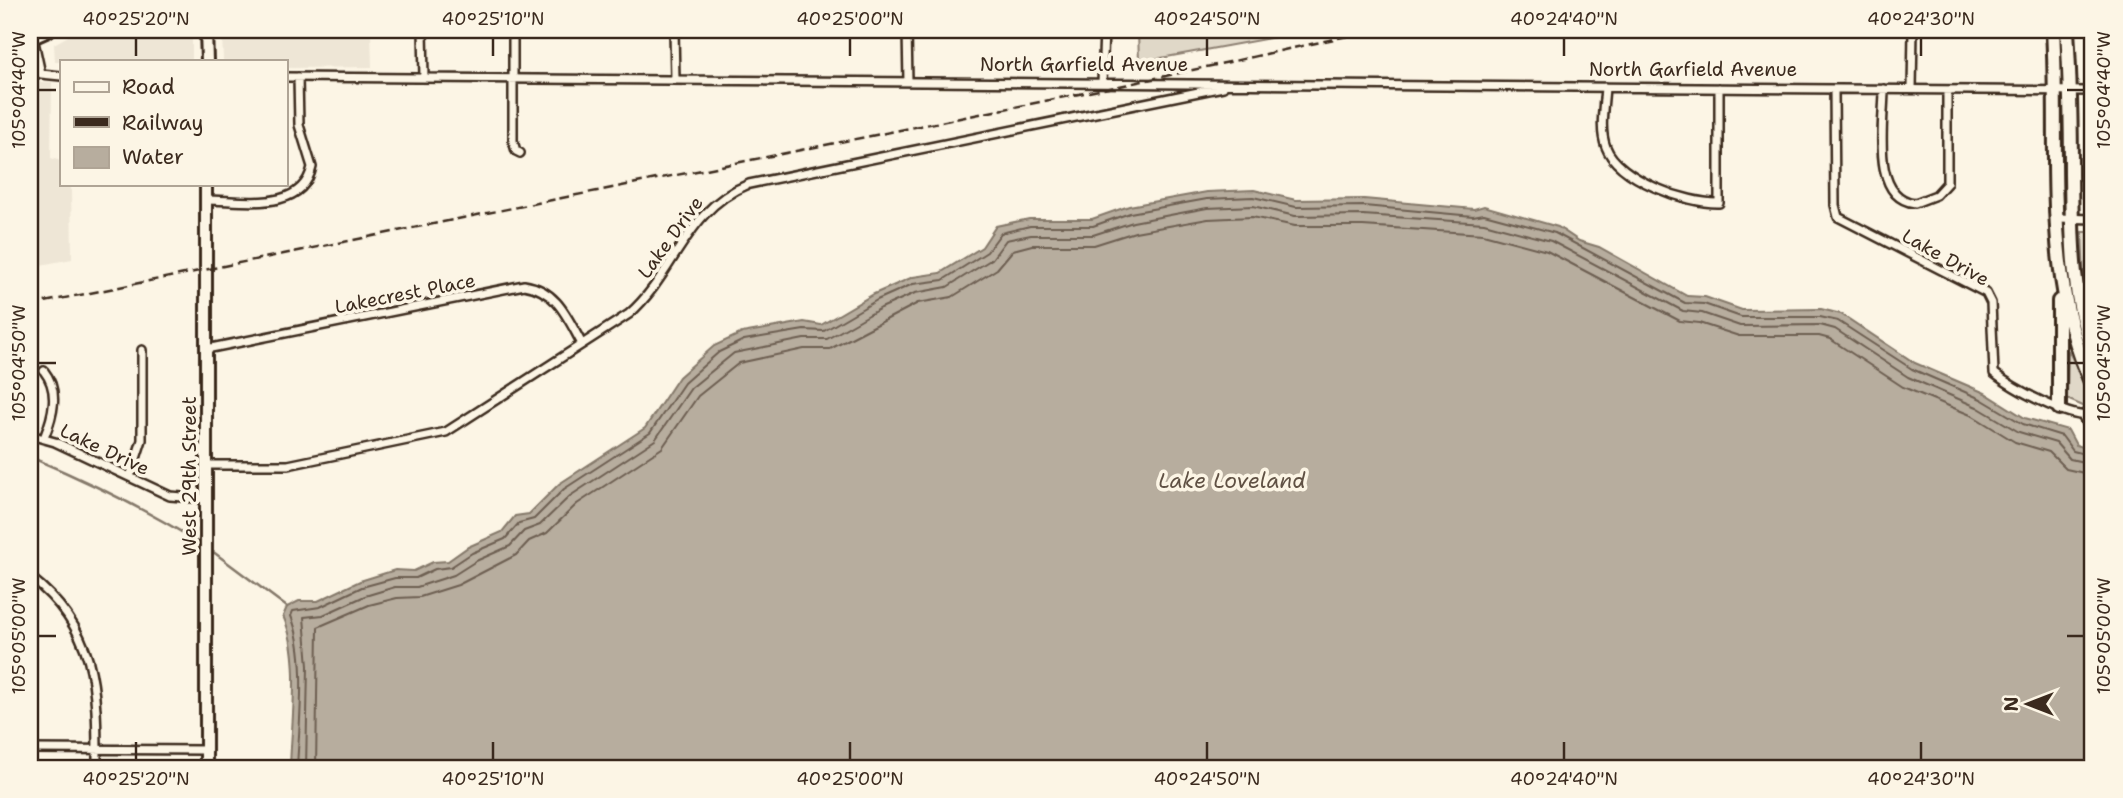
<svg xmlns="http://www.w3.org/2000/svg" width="2123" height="798" font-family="'Shantell Sans',sans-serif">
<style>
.built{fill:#eee6d6}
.green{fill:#e0d8c8;stroke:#8e8173;stroke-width:2}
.water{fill:#b7ad9e;stroke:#85796b;stroke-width:2}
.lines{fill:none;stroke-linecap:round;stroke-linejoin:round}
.shore{stroke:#6d5e51;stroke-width:2}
.stream{stroke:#85796b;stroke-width:2.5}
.minor-casing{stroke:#3b2a1e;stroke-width:12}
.secondary-casing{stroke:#3b2a1e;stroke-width:16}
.trunk-casing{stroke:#3b2a1e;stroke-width:18}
.minor{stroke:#fcf5e5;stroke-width:7}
.secondary{stroke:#fcf5e5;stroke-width:10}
.trunk{stroke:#fcf5e5;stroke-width:12}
.rail{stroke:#3b2a1e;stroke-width:2.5;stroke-dasharray:10 5;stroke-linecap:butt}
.ticks{fill:none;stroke:#3b2a1e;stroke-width:2.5}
.labels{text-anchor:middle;stroke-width:7;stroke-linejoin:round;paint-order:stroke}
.street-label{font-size:19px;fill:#3b2a1e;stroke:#fcf5e5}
.water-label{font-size:21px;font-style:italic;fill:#605144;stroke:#fcf5e5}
.neatline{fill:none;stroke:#3b2a1e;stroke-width:2.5}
.ticks-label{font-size:18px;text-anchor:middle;fill:#3b2a1e}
</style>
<rect width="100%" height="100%" fill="#fcf5e5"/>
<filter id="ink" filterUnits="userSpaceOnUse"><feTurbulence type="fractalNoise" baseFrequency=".0143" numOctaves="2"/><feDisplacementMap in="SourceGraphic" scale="14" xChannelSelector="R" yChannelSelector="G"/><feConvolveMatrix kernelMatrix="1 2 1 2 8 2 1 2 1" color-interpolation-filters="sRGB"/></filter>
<g filter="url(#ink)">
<!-- built -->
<path class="built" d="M79,30h113v31l-137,1 -1,-18z
M222,30h149l1,37 -87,1v-7h-62z
M30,82h22l-1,76 10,3v23h10l1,75 -42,8z"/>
<!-- green -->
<path class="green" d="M1138,30h176l-175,32z
M2082,232h11v90l-9,-42z
M2068,350l25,49v8l-3,2 -23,-10z"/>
<!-- water -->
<path class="water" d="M1254,190l42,10 68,-1 110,10 10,-3 74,21 21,14 20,6 88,49 18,1 37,13 79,-1 20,5 74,49 70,30 40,25 43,12 8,15 17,5v318h-1803c1,-45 12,-111 -7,-152l4,-9 12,-6h19l42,-20 35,-11 19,1 19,-9 15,-1 20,-14 34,-15 13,-16 14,-2 30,-30 86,-56 34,-51 35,-31 28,-13 62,-11 17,3 53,-31 39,-17 27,-4 42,-26 14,-21 33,-7h63l37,-13 78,-14z"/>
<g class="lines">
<!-- shore -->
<path class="shore" d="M297,768c2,-44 11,-111 -6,-152l2,-5 27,-4 42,-20 33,-9h21l19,-9 16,-2 21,-14 33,-14 14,-16 15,-4 30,-30 86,-56 34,-50 35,-31 25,-12 60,-10 20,1 53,-31 36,-16 30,-4 44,-28 14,-19 29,-7h63l37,-13 77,-14 46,-2 43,10 68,-1 109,10 11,-2 71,19 130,70 19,1 37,13h79l18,4 74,48 69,30 42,25 39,12 11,15 20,5
M306,768l2,-102 -4,-49 19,-2 42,-19 30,-9h22l37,-12 22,-14 34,-15 14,-15 16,-6 30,-29 85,-56 36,-52 43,-35 70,-14h23l54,-31 34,-15 32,-6 45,-28 14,-19 25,-5h62l40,-13 74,-14 46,-2 42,10 68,-1 121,8 67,18 132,70 19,2 38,13 80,-1 15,4 73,48 69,30 42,25 37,11 14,16 23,5
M316,768l2,-141 51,-22 28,-7 23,-1 38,-12 58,-30 13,-14 18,-8 30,-29 85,-56 36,-52 41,-33 65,-14h26l88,-46 34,-6 45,-28 16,-19 19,-5h62l41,-13 73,-13 44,-2 43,9h68l120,8 64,17 133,70 19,2 40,13h80l11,3 73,48 70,29 42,26 34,10 17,17 27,6"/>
<!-- stream -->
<path class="stream" d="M30,457c60,25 117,53 173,88
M208,548l79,59"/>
<!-- minor casing -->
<g class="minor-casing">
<path id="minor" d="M423,30l1,48
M513,30v111l3,10 4,2
M674,30l1,50
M907,30l1,52
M33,37l8,37 20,2
M285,77l1808,14
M1102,83l2,-53
M1605,87c-1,18 -6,43 1,60 12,32 81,57 113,56v-115
M1834,89l1,116 3,12 148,76 5,10 3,70c17,14 78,48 99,42
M1884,89c0,34 -14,109 31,114l21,-8 11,-12v-93
M1912,89l1,-59
M206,200c37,0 96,13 106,-33l-13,-42 -1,-48
M2058,218l35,1
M206,349l318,-64c33,5 43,32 58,59
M30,435l25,7 115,54 37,3
M44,438c9,-22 16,-47 0,-67
M206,465h82l158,-33 183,-118c47,-41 56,-105 120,-130l474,-97
M130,477l12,-37v-90
M30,577c68,53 67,112 67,191
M30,749l176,1"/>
</g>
<!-- secondary casing -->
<g class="secondary-casing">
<path id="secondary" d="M206,30l1,31
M206,184v584"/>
</g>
<!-- trunk casing -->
<g class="trunk-casing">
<path id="trunk" d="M2053,30c7,118 -12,247 40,356
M2067,30c3,48 4,96 4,144 1,61 0,120 22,179
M30,38l18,-8
M2059,408v-107
M2086,417l7,8"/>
</g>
<!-- minor -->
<use href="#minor" class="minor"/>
<!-- secondary -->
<use href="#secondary" class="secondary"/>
<!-- trunk -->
<use href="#trunk" class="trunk"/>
<!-- rail -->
<path class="rail" d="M30,305l1099,-221 246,-54"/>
</g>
</g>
<!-- ticks -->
<path class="ticks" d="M136,38v18M493,38v18M850,38v18M1207,38v18M1564,38v18M1921,38v18M38,90h18M2067,90h17M38,363h18M2067,363h17M38,636h18M2067,636h17M136,742v18M493,742v18M850,742v18M1207,742v18M1564,742v18M1921,742v18"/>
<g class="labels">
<!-- street labels -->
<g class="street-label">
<text x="1084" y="71">North Garfield Avenue</text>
<text x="1693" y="76">North Garfield Avenue</text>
<text transform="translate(670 237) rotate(-54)" y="7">Lake Drive</text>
<text transform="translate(1946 257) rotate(29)" y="7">Lake Drive</text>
<text transform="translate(405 293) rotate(-11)" y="7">Lakecrest Place</text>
<text transform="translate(105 449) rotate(25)" y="7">Lake Drive</text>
<text transform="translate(189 476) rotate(-90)" y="7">West 29th Street</text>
</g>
<!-- water labels -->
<g class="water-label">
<text x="1232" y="488">Lake Loveland</text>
</g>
</g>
<!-- margin -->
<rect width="2123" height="798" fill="none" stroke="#fcf5e5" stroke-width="77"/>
<!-- legend -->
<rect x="60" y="60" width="228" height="126" fill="#fcf5e5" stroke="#afa495" stroke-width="2"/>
<rect x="74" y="82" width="35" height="10" fill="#fcf5e5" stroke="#afa495" stroke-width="2"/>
<text x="122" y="94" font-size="21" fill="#3b2a1e">Road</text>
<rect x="74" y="117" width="35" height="10" fill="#3b2a1e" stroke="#afa495" stroke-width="2"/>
<text x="122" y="130" font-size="21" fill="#3b2a1e">Railway</text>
<rect x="74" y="147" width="35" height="21" fill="#b7ad9e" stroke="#afa495" stroke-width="2"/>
<text x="122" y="164" font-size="21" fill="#3b2a1e">Water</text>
<!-- north arrow -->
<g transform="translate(2028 704) rotate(270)" stroke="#fcf5e5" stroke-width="5" paint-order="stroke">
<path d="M0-5L12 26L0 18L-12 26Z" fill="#3b2a1e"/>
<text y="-10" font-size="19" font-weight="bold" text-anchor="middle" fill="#3b2a1e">N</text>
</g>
<rect x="38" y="38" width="2046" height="722" class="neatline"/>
<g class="ticks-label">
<text x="136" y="25">40°25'20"N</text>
<text x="493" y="25">40°25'10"N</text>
<text x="850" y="25">40°25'00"N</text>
<text x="1207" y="25">40°24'50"N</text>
<text x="1564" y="25">40°24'40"N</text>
<text x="1921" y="25">40°24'30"N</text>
<text transform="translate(2104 90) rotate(-90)" y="6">105°04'40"W</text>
<text transform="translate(19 90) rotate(-90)" y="6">105°04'40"W</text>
<text transform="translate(2104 363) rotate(-90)" y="6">105°04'50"W</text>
<text transform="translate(19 363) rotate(-90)" y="6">105°04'50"W</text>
<text transform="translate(2104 636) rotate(-90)" y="6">105°05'00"W</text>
<text transform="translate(19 636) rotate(-90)" y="6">105°05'00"W</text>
<text x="136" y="785">40°25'20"N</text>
<text x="493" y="785">40°25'10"N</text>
<text x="850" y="785">40°25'00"N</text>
<text x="1207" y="785">40°24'50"N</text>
<text x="1564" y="785">40°24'40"N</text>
<text x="1921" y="785">40°24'30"N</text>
</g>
</svg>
